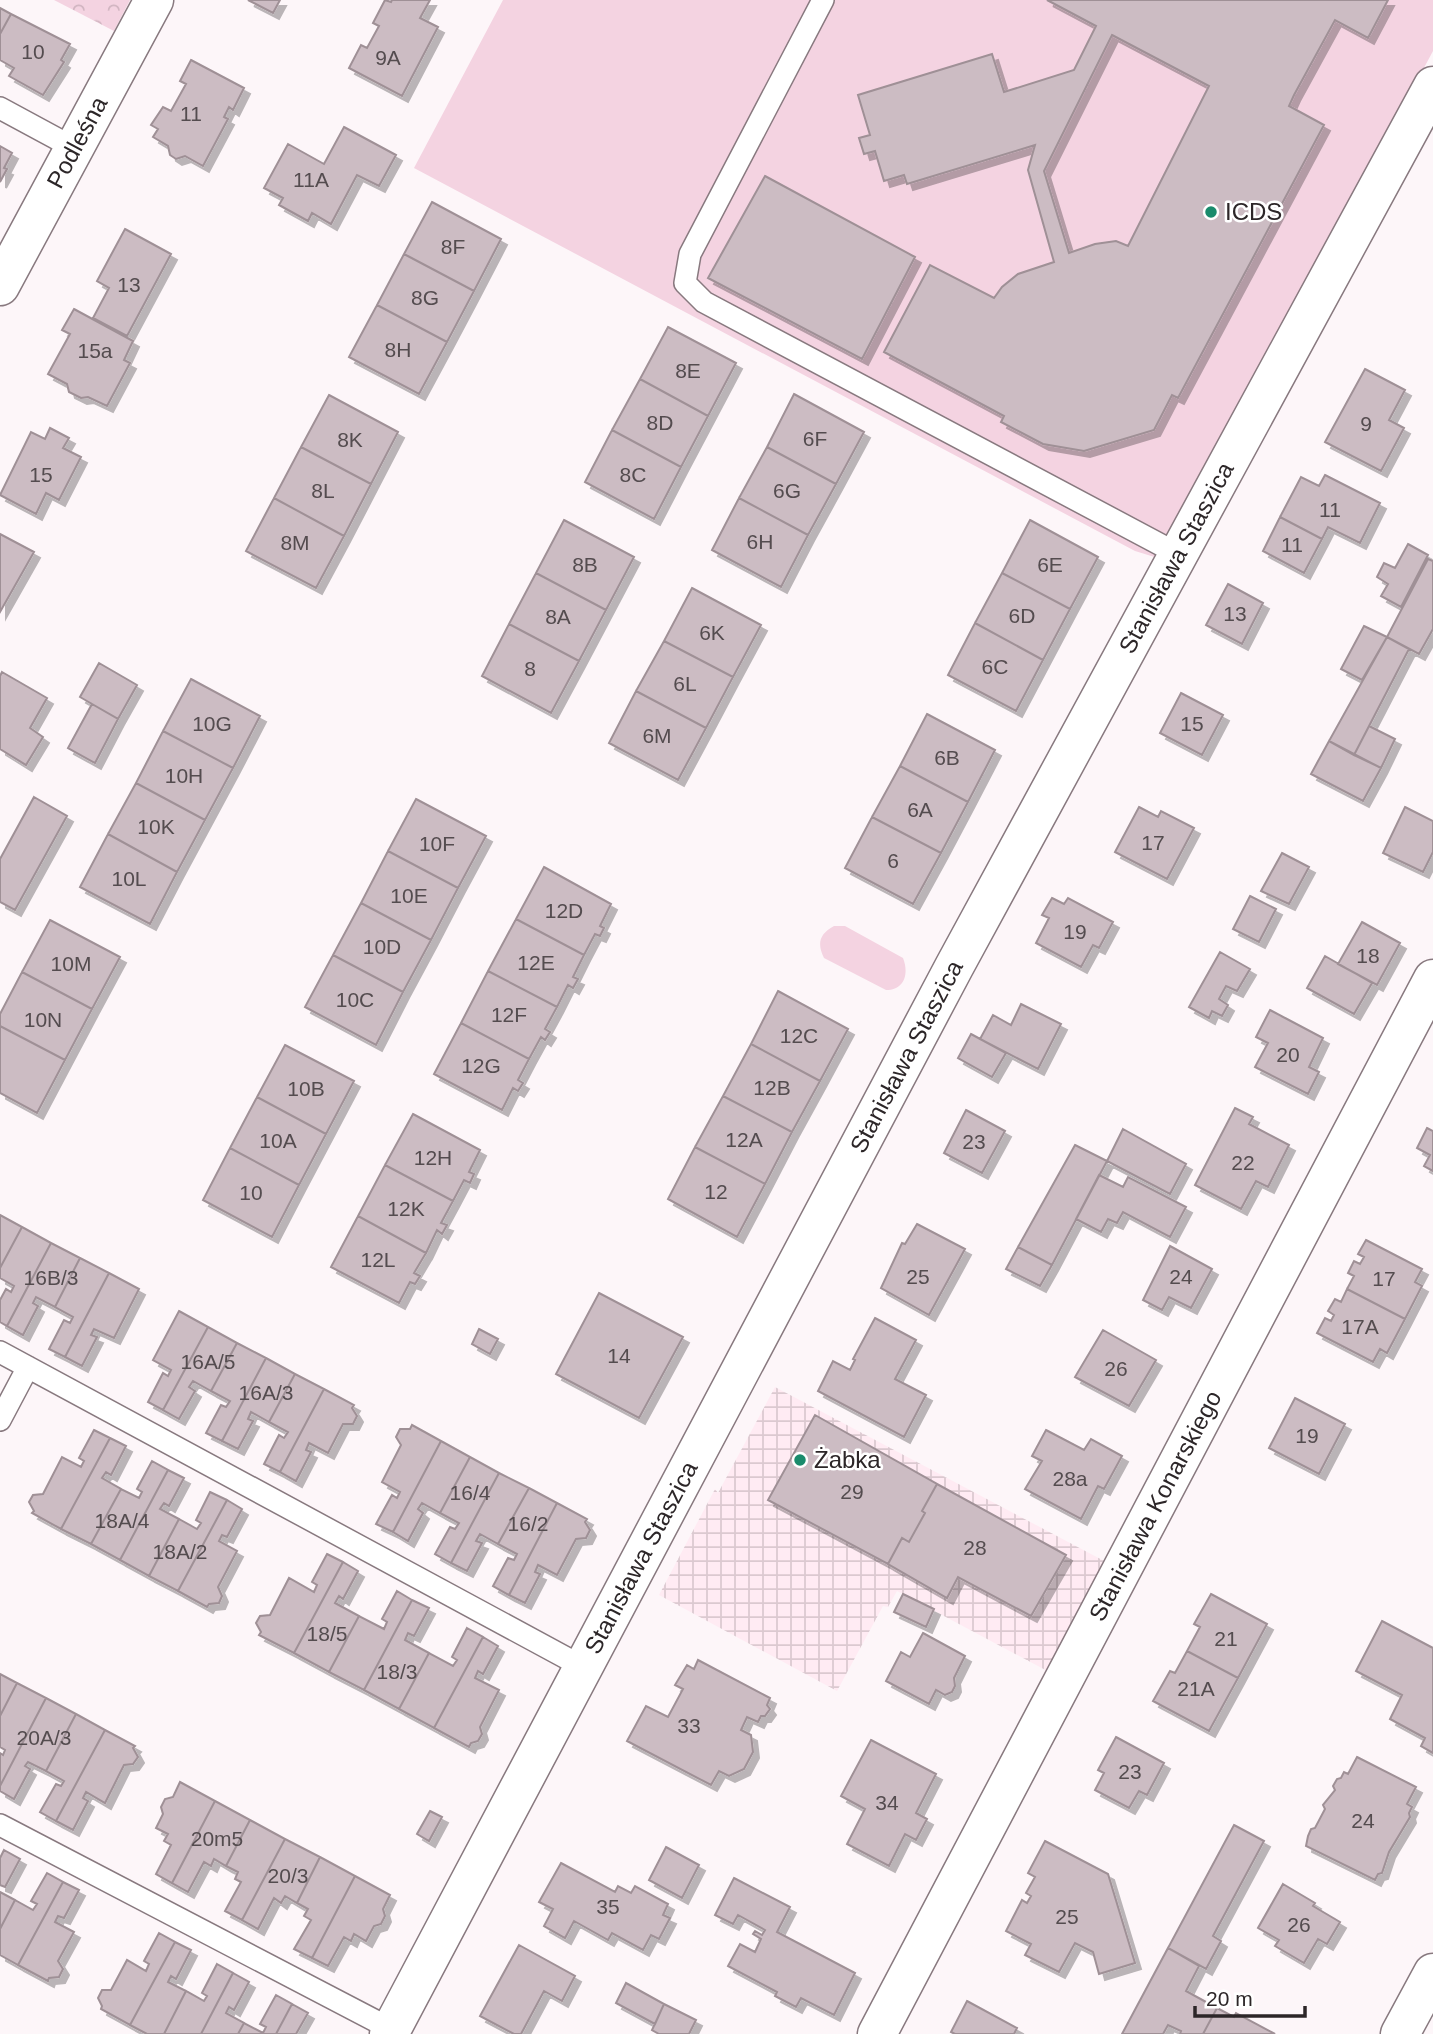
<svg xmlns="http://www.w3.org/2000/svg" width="1433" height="2034" font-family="Arial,sans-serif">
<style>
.industrial{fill:url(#industrial-grid)}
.green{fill:#f4d3e1}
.forest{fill:url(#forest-crowns)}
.building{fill:#ccbcc3;stroke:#9f9096;stroke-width:2;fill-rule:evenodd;filter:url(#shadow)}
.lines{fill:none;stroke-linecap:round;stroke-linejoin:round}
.lane-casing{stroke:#88797f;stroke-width:24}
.street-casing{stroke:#88797f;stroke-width:41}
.lane{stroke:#fff;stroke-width:21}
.street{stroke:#fff;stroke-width:38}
.poi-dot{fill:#198b6c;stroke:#fff;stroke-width:2.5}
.labels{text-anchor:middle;stroke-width:5;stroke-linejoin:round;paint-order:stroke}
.number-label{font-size:21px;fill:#544c4f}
.street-label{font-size:24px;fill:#2c2628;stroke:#fff}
.poi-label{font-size:24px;fill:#2c2628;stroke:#fff;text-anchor:start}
</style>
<defs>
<pattern id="industrial-grid" width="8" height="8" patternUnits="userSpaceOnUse" patternTransform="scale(1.75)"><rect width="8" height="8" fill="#ffebf3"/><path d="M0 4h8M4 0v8" fill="none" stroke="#dbc9d0"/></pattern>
<pattern id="forest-crowns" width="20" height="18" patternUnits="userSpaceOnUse" patternTransform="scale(1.75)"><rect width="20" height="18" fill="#f4d3e1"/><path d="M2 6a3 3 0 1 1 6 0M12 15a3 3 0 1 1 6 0" fill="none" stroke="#d1b5c1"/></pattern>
<filter id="shadow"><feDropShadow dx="6" dy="6" stdDeviation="0" flood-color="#0004"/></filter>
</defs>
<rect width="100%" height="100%" fill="#fdf6f9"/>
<!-- industrial -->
<path class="industrial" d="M775,1387l333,176 -57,110 -154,-82 -9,16 -5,-1 -46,85 -178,-96 56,-106 3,4z"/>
<!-- green -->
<path class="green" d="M503,0h930v51l-272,508 -26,-8 -721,-383z
M834,926h11l58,32c6,15 2,32 -17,32l-62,-32c-7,-14 -5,-24 10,-32z"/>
<!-- forest -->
<path class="forest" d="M54,0h76l-16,31z"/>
<!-- building -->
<path class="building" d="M248,0h32l-7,13z
M385,0l6,2 1,-2h38l-10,18 18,9 -36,69 -53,-28 12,-23 6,3 12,-22 -6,-3z
M1047,0h341l-20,38 -33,-18 -41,75 -5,11 35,19 -146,273 -6,-3 -18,35 -70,21 -41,-7 -42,-22 3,-6 -120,-64 46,-87 64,33 8,-11 16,-13 36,-12 -26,-92 7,-25 -128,39 -3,-9 -20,6 -9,-30 -11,3 -5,-16 11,-3 -12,-40 134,-41 12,38 70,-22 22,-44zM1112,35l97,51 -81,160 -12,-5 -21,3 -26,9 -25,-82z
M0,8l11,6 -11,20z
M11,14l59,30 -9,16 3,2 -21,33 -34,-19 5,-8 -14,-8v-26z
M191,60l53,28 -11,22 -4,-3 -5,10 4,2 -25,47 -18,-10 -9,3 -6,-4 -2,-9 -15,-9 5,-8 -7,-4 12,-18 8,4 15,-27 -6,-3z
M344,127l52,28 -17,31 -22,-11 -26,49 -19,-11 -4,8 -29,-16 4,-7 -19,-10 24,-44 36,20z
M0,146l12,7 -8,15 3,1 -7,13z
M765,176l150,81 -53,102 -154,-81z
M432,202l69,37 -27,52 -70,-37z
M125,229l46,25 -44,82 -34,-18 16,-30 -12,-7z
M404,254l70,37 -27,51 -70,-37z
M377,305l70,37 -28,52 -70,-37z
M74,309l59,32 -9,19 6,3 -23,43 -19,-9 -7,1 -12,-6 -2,-8 -19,-10 22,-40 -8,-4z
M668,327l68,36 -28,53 -68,-37z
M1365,369l40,21 -16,30 15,8 -23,43 -56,-29z
M640,379l68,37 -27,51 -69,-37z
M794,394l70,38 -28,52 -69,-37z
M329,395l69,37 -27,52 -70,-37z
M50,428l19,10 -6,10 18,9 -22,43 -13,-7 -10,21 -36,-19 31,-63 14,7z
M612,430l69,37 -27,52 -69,-37z
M301,447l70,37 -27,52 -70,-38z
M767,447l69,37 -28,51 -69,-37z
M1325,475l55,28 -20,40 -32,-16 -6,12 -42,-22 21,-40 18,9z
M274,498l70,38 -28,52 -70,-37z
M739,498l69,37 -27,52 -69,-37z
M1280,517l42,22 -18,34 -41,-22z
M564,520l70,37 -28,53 -70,-37z
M1030,520l68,37 -28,52 -68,-36z
M0,534l34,18 -34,60z
M1408,544l20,11 -27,52 -20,-11 7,-12 -11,-7 7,-14 11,5z
M1428,559l5,2v68l-14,25 -32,-17z
M536,573l70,37 -27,51 -70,-37z
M1002,573l68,36 -27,51 -68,-37z
M1228,584l35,19 -21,41 -36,-19z
M692,588l69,37 -28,52 -69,-36z
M975,623l68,37 -27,51 -68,-36z
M509,624l70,37 -28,52 -69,-37z
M1364,626l23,11 -25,43 -21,-11z
M1387,637l22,12 -55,106 -25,-14z
M664,641l69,36 -27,51 -70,-37z
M99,663l38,22 -19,34 -38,-22z
M2,672l45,26 -17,30 13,9 -17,28 -26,-16v-73z
M191,679l69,37 -27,52 -70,-37z
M636,691l70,37 -28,52 -69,-37z
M1181,693l42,22 -21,40 -42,-22z
M92,704l26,15 -23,44 -27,-15z
M927,714l68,36 -27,52 -68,-36z
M1369,726l26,13 -14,29 -27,-13z
M163,731l70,37 -28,52 -69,-37z
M1329,741l52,27 -18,33 -52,-27z
M900,766l68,36 -27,51 -69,-36z
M136,783l69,37 -28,52 -69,-38z
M34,797l33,19 -52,94 -15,-8v-43z
M416,799l70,37 -28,52 -70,-37z
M1139,807l19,10 3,-6 33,17 -27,51 -52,-27z
M1405,807l28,14v31l-10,20 -40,-19z
M872,817l69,36 -28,51 -68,-36z
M108,834l69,38 -27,52 -70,-37z
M388,851l70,37 -27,52 -70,-37z
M1282,853l27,14 -20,37 -28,-13z
M544,867l67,37 -11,22 4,2 -4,8 -5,-2 -11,21 -68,-36z
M1250,896l26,13 -17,33 -26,-13z
M1052,898l12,6 4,-6 45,24 -14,26 -6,-3 -12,22 -45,-24 13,-25 -7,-3z
M361,903l70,37 -28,52 -70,-37z
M516,919l68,36 -11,22 5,2 -5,9 -5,-3 -11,22 -69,-36z
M50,920l70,37 -28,52 -70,-37z
M1362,922l38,21 -23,42 -39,-21z
M1220,952l30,17 -13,22 -11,-5 -7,13 9,6 -6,11 -10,-5 -3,7 -20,-11z
M333,955l70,37 -27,53 -71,-38z
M1325,956l47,27 -18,31 -47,-26z
M488,971l69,36 -12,22 5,3 -5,8 -4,-3 -12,22 -68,-36z
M22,972l70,37 -27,51 -65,-34v-12z
M778,991l70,38 -28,52 -69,-37z
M1021,1004l40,20 -23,45 -58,-30 13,-24 18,10z
M1270,1010l53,28 -14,29 10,5 -11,22 -53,-27 13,-24 -12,-6z
M461,1023l68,36 -11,21 5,3 -5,8 -5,-3 -11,22 -68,-36z
M0,1026l65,34 -28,53 -37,-20z
M971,1034l35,19 -14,24 -34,-19z
M751,1044l69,37 -28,51 -69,-36z
M285,1045l69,36 -28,53 -69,-37z
M723,1096l69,36 -27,52 -70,-37z
M257,1097l69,37 -27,51 -69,-37z
M1235,1108l18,9 -4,7 40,21 -21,42 -12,-6 -15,28 -46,-24z
M966,1110l39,21 -23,42 -38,-20z
M413,1114l67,36 -11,22 5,2 -4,9 -6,-3 -11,21 -68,-36z
M1427,1128l6,3v40l-9,-5 6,-11 -13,-7z
M1123,1129l63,35 -16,30 -63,-33z
M1075,1145l32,16 -55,104 -34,-18z
M695,1147l70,37 -28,53 -69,-38z
M230,1148l69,37 -27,52 -69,-37z
M385,1165l68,36 -12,22 6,2 -5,9 -5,-4 -11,23 -68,-37z
M1099,1175l24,12 5,-10 58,30 -16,30 -47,-25 -6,11 -9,-4 -7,13 -25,-13z
M0,1215l22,12 -22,41z
M358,1216l68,37 -12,20 6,3 -5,8 -5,-2 -11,21 -68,-36z
M917,1224l48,25 -36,66 -48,-27 21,-45 3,1z
M22,1227l29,16 -44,83 -7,-4v-22l6,-11 5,3 3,-6 -14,-8v-10z
M1366,1240l56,29 -7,13 7,4 -17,33 -58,-30 7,-13 -6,-3 6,-12 6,3 4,-7 -6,-3z
M51,1243l29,15 -25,49 -19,-10 -3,6 5,3 -15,29 -16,-9z
M1170,1246l42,23 -21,39 -22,-11 -7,13 -19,-10z
M1018,1247l34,18 -12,21 -34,-17z
M80,1258l29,15 -44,84 -16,-8 15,-29 6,3 3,-6 -18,-10z
M109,1273l30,16 -25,49 -20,-9 -3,6 6,2 -15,29 -17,-9z
M1347,1289l58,30 -18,34 -7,-4 -7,13 -56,-29 8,-15 6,3 3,-6 -6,-4 7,-12 6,3z
M599,1293l84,44 -44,81 -83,-44z
M179,1311l29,16 -45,83 -15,-8 15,-29 5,3 3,-6 -18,-10z
M875,1318l41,22 -21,39 31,16 -22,42 -86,-46 15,-30 17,9 5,-10 -2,-1z
M208,1327l29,16 -26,48 -18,-10 -4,6 6,4 -16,28 -16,-9z
M479,1329l19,10 -8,15 -18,-10z
M1103,1330l53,30 -27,46 -54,-29z
M237,1343l29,15 -44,83 -16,-8 15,-28 5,2 4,-6 -19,-10z
M266,1358l29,16 -26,48 -18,-10 -3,7 5,2 -15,28 -16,-8z
M295,1374l29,15 -44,83 -16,-8 15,-29 5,3 4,-6 -19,-10z
M324,1389l30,16 -2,3 5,8 -4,8h-10l-15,29 -19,-10 -3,7 5,2 -15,29 -16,-9z
M1295,1398l50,26 -26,50 -50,-26z
M815,1415l122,69 -15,27 3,2 -16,29 -7,-4 -14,26 -120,-64z
M412,1425l29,16 -48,91 -17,-8 16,-29 5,3 3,-6 -18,-10 19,-37 -5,-8 4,-8h10z
M94,1430l16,8 -49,91 -29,-16 2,-2 -5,-9 4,-7 10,-1 19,-37 19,10 3,-6 -5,-3z
M1046,1430l38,20 7,-11 31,17 -18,33 -6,-3 -17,33 -56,-30 17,-28 -10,-5z
M110,1438l16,8 -15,29 -5,-3 -4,6 19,11 -30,55 -30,-15z
M441,1441l29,16 -30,56 -18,-10 -4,6 5,4 -15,28 -15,-9z
M470,1457l29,16 -48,90 -16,-9 15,-27 5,2 4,-6 -19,-10z
M152,1461l16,9 -48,90 -29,-16 30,-55 18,9 3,-6 -5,-3z
M168,1470l16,8 -15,28 -5,-3 -4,6 19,10 -30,57 -29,-16z
M499,1473l30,15 -31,56 -18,-10 -4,7 6,2 -15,28 -16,-8z
M937,1484l129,71 -35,61 -73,-39 -11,21 -59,-34 14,-26 7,4 16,-29 -3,-2z
M529,1488l28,15 -48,92 -16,-9 15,-28 6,2 3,-6 -19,-10z
M210,1492l17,8 -49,91 -29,-15 30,-57 18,10 4,-6 -5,-3z
M227,1500l15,9 -15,28 -5,-2 -3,6 18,10 -19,36 4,9 -3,7 -10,1 -2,3 -29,-16z
M557,1503l30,16 -2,3 5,8 -4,8 -10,1 -19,36 -19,-10 -3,7 5,2 -15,29 -16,-8z
M327,1554l16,8 -49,91 -35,-18 2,-3 -5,-9 4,-7 10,-1 19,-37 25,14 3,-7 -5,-3z
M343,1562l15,9 -15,28 -4,-3 -4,7 24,13 -30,56 -35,-19z
M397,1591l15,9 -48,90 -35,-18 30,-56 25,13 3,-7 -5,-3z
M903,1594l31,15 -8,18 -32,-15z
M1211,1594l56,30 -29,54 -51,-27 13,-24 -6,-3z
M412,1600l17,8 -15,28 -6,-3 -3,7 24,13 -30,56 -35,-19z
M1382,1621l51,27v105l-12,-7 4,-8 -35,-19 12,-24 -46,-24z
M467,1628l16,9 -49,91 -35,-19 30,-56 24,13 4,-6 -5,-3z
M923,1633l42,23 -11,22 1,8 -3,6 -7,3 -9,-5 -7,14 -43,-23 15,-29 9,5z
M483,1637l15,9 -15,28 -5,-3 -3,7 24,12 -19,37 2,7 -4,7 -7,2 -2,4 -35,-19z
M1187,1651l51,27 -29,53 -56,-30 17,-30 5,2z
M698,1660l72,38 -3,7 3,4 -5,7h-4l-3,6 -11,-5 -6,13 10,5 2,17 -9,17 -15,7 -10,-5 -8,14 -84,-44 19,-35 22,11 15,-28 -8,-4 12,-20 7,4z
M0,1674l17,9 -17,33z
M17,1683l29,15 -46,88v-33l3,2 2,-5 -5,-3v-31z
M46,1698l30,16 -30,57 -18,-9 -3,4 5,3 -16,30 -14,-8v-5z
M76,1714l29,16 -49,91 -16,-9 16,-28 5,2 3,-5 -18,-10z
M105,1730l30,16 -2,2 5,9 -5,7 -9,1 -19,38 -19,-11 -3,6 5,3 -15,29 -17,-9z
M1116,1737l48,26 -17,32 -8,-4 -10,17 -34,-18 9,-17 -6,-3z
M871,1740l65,34 -20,39 11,6 -11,21 -11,-6 -16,32 -42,-22 18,-35 -24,-13z
M1357,1757l59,30 -9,17 5,3 -3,6 1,4 -21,35 -7,21 -4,1 -3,6 -69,-34 2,-10 3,-7 4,-1 10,-19 -2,-4 12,-15 -2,-4 4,-7 4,-1 3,-6 4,2z
M180,1782l35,19 -43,82 -16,-9 15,-29 -7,-4 4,-7 -12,-6 7,-14 -2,-7 4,-8 8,-2z
M215,1801l35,19 -24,46 -12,-7 -3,7 -7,-4 -16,30 -16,-9z
M430,1811l12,6 -13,24 -12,-7z
M250,1820l35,19 -43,81 -17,-9 16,-29 -6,-3 3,-7 -12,-6z
M1234,1825l30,16 -51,95 8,5 -15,28 -38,-21z
M285,1839l35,18 -23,46 -12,-7 -4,7 -7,-5 -16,31 -16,-9z
M1045,1841l63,33 27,89 -36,11 -6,-22 -18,-9 -16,29 -34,-17 6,-11 -25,-13 16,-31 5,3 4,-7 -5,-3 9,-16 -7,-4z
M666,1847l33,18 -17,33 -33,-18z
M4,1850l16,9 -15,28 -5,-2v-27z
M320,1857l35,19 -43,82 -18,-9 17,-29 -7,-4 4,-7 -11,-6z
M561,1863l54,29 3,-6 13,7 4,-7 33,18 -5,11 7,3 -11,21 -8,-4 -8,15 -31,-17 -4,7 -34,-19 -9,17 -21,-12 9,-17 -14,-7z
M47,1873l16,9 -45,83 -18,-10v-26l15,-29 18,10 4,-6 -6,-3z
M355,1876l35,19 -7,14 2,7 -4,8 -7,2 -8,15 -12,-7 -3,7 -7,-4 -16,29 -16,-8z
M734,1878l56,29 -13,25 78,41 -21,42 -33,-17 -5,9 -21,-11 2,-4 -49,-26 12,-22 15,8 6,-13 -8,-5 2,-3 7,4 3,-5 -27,-15 -5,9 -18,-9z
M63,1882l16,8 -15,28 -6,-2 -3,6 19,10 -16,29 5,8 -4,8 -10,1 -1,3 -30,-16z
M1283,1884l32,19 -2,3 27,16 -13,22 -9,-5 -14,24 -29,-17 4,-6 -21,-12z
M0,1892l15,8 -15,29z
M159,1933l16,9 -45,83 -29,-16 1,-3 -4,-8 4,-8h9l16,-30 19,11 3,-7 -5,-3z
M175,1942l16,8 -15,29 -5,-3 -3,6 18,9 -22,43h-17l-17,-9z
M519,1945l56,31 -13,25 -18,-10 -23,43h-7l-34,-18z
M1168,1948l31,18 -13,25 31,17 -14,26h-23l1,-3 -13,-6 -5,9h-41z
M217,1964l16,9 -32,61h-37l22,-43 18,10 3,-5 -5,-3z
M233,1973l16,9 -15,28 -5,-3 -3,6 18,10 -6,11h-37z
M626,1983l38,21 -9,20 -39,-21z
M276,1995l16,9 -16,30h-38l6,-11 19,10 3,-6 -6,-3z
M967,2001l50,27 -3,6h-59l-4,-2z
M292,2004l16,9 -12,21h-20z
M664,2004l32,16 -7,14h-30l-7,-4z
M1217,2008l17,9 2,-4 39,21h-72z"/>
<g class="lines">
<!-- lane casing -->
<g class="lane-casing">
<path id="lane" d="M823,0l-133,254 -5,29 19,19 474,252
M0,108l74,40
M0,1352l583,315
M0,1420l28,-53
M0,1825l391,204"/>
</g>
<!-- street casing -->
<g class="street-casing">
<g id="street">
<path id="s1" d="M0,286l154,-286"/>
<path id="s2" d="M389,2034l565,-1067 479,-881"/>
<path id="s3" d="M877,2034l556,-1055"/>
<path d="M1400,2034l33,-61"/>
</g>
</g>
<!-- lane -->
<use href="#lane" class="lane"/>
<!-- street -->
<use href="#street" class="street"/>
</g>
<!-- markers -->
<g class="poi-dot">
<circle cx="1211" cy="212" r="7"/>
<circle cx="800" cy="1460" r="7"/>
</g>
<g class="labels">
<!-- number labels -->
<g class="number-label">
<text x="33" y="59">10</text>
<text x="388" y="65">9A</text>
<text x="191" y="121">11</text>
<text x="311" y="187">11A</text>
<text x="453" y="254">8F</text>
<text x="129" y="292">13</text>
<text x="425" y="305">8G</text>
<text x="398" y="357">8H</text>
<text x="95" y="358">15a</text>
<text x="688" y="378">8E</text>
<text x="660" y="430">8D</text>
<text x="1366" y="431">9</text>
<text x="815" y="446">6F</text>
<text x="350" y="447">8K</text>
<text x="41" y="482">15</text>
<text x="633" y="482">8C</text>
<text x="323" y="498">8L</text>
<text x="787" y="498">6G</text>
<text x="1330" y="517">11</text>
<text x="760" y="549">6H</text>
<text x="295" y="550">8M</text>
<text x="1292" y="552">11</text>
<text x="585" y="572">8B</text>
<text x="1050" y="572">6E</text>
<text x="1235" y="621">13</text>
<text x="1022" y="623">6D</text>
<text x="558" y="624">8A</text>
<text x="712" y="640">6K</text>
<text x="995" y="674">6C</text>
<text x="530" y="676">8</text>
<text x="685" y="691">6L</text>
<text x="212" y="731">10G</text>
<text x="1192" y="731">15</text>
<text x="657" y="743">6M</text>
<text x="947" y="765">6B</text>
<text x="184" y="783">10H</text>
<text x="920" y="817">6A</text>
<text x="156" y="834">10K</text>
<text x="1153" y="850">17</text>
<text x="437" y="851">10F</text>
<text x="893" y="868">6</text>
<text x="129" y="886">10L</text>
<text x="409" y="903">10E</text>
<text x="564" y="918">12D</text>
<text x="1075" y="939">19</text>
<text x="382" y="954">10D</text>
<text x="1368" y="963">18</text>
<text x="536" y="970">12E</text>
<text x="71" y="971">10M</text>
<text x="355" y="1007">10C</text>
<text x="509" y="1022">12F</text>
<text x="43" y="1027">10N</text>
<text x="799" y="1043">12C</text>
<text x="1288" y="1062">20</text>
<text x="481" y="1073">12G</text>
<text x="772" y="1095">12B</text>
<text x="306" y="1096">10B</text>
<text x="744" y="1147">12A</text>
<text x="278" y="1148">10A</text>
<text x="974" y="1149">23</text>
<text x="433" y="1165">12H</text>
<text x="1243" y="1170">22</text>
<text x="716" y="1199">12</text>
<text x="251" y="1200">10</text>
<text x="406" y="1216">12K</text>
<text x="378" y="1267">12L</text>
<text x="918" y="1284">25</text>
<text x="1181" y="1284">24</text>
<text x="51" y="1285">16B/3</text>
<text x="1384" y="1286">17</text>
<text x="1360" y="1334">17A</text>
<text x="619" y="1363">14</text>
<text x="208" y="1369">16A/5</text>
<text x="1116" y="1376">26</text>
<text x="266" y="1400">16A/3</text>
<text x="1307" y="1443">19</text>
<text x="1070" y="1486">28a</text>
<text x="852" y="1499">29</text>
<text x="470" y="1500">16/4</text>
<text x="122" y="1528">18A/4</text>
<text x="528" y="1531">16/2</text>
<text x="975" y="1555">28</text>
<text x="180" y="1559">18A/2</text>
<text x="327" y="1641">18/5</text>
<text x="1226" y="1646">21</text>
<text x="397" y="1679">18/3</text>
<text x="1196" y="1696">21A</text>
<text x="689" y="1733">33</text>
<text x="44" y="1745">20A/3</text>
<text x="1130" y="1779">23</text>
<text x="887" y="1810">34</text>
<text x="1363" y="1828">24</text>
<text x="217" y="1846">20m5</text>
<text x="288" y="1883">20/3</text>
<text x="608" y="1914">35</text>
<text x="1067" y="1924">25</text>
<text x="1299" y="1932">26</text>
</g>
<!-- street labels -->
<g class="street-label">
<text dy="8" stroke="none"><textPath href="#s1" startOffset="163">Podleśna</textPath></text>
<text dy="8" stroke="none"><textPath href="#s2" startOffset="1673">Stanisława Staszica</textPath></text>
<text dy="8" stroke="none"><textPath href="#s2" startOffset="1106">Stanisława Staszica</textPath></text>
<text dy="8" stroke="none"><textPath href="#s3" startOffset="597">Stanisława Konarskiego</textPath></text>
<text dy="8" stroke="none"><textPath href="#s2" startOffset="539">Stanisława Staszica</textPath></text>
</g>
<!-- poi labels -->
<g class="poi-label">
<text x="1225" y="220">ICDS</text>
<text x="814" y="1468">Żabka</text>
</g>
</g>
<!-- scale -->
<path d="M1195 2006v10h110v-10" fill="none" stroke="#2c2628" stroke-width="3.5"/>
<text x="1206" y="2006" font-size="21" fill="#2c2628" stroke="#ffffff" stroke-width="5" paint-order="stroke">20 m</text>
</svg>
